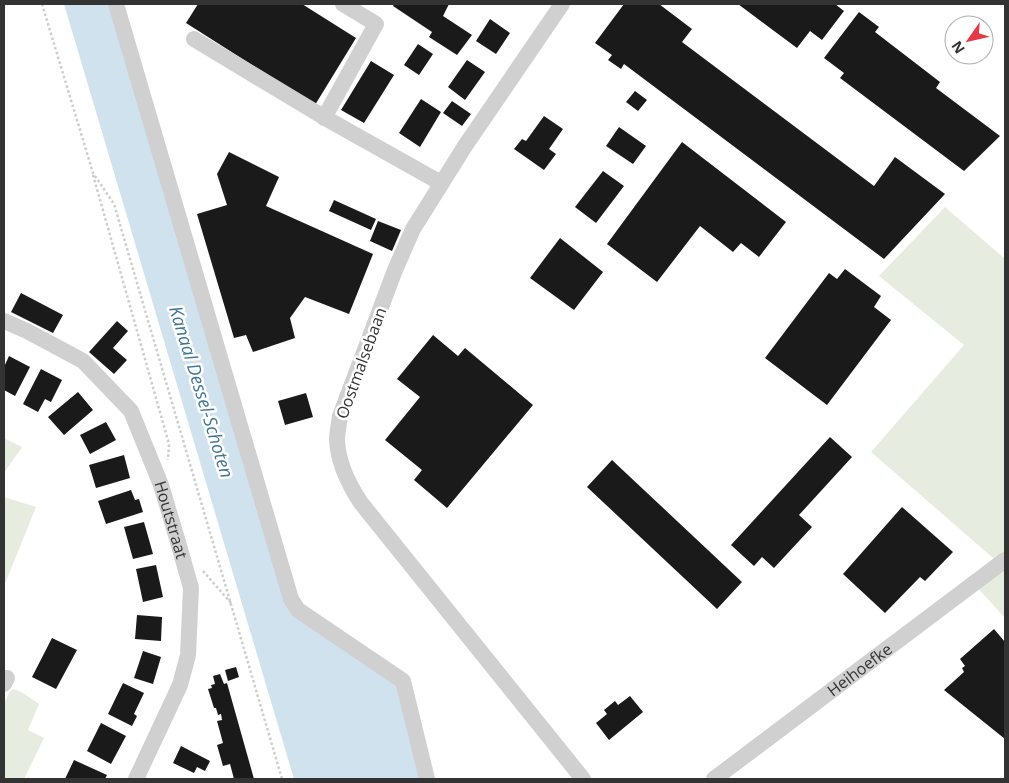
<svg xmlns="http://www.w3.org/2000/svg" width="1009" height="783" font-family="'Open Sans',sans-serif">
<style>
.green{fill:#e6ecdf}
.water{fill:#cfe2ee}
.building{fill:#1a1a1a}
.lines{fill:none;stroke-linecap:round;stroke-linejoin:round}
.path{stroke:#cdcdcd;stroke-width:2.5;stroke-dasharray:2.5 2.5;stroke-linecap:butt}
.minor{stroke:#d0d0d0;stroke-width:16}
.labels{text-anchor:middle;stroke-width:5;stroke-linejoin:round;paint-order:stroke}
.street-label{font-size:16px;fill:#333;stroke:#fff}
.water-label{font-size:18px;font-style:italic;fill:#3f7597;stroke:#fff}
</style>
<rect width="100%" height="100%" fill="#fff"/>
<!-- green -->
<path class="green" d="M945,207l60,52v359l-31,-34 26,-20 -129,-112 93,-107 -85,-69z
M4,438l18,9 -18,26z
M4,497l32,10 -32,79z
M14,689l9,4 16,11 -11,26 16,8 -20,41h-20v-76l6,-12z"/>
<!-- water -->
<path class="water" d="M64,4h47l180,607 109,77 23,91h-129z"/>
<!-- building -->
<path class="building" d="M198,4h104l54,34 -41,67 -129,-82z
M394,4h55l-6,12 29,19 -15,20 -28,-18 3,-5 -39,-26z
M624,4h35l33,25 -10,13 192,144 21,-29 50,37 -61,65 -260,-195 -3,5 -13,-9 4,-5 -17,-12z
M738,4h97l9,7 -22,29 -12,-9 -13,17z
M859,12l20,15 -4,5 65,50 -4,6 64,48 -36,35 -124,-93 4,-5 -20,-15z
M490,19l20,14 -14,21 -20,-13z
M418,44l15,10 -14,21 -15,-10z
M467,60l18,12 -20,28 -17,-13z
M371,61l23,14 -30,48 -23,-13z
M635,91l12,9 -9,11 -12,-9z
M421,99l20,13 -21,35 -21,-14z
M452,101l19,13 -9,12 -19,-13z
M544,116l19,13 -14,20 7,5 -12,16 -30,-21 8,-10 4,2z
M619,127l27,19 -13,18 -27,-18z
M682,142l104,80 -27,35 -18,-14 -8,9 -33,-26 -43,56 -50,-38z
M229,152l50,25 -13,29 107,48 -24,60 -44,-17 -15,21 5,20 -42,14 -7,-17 -12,3 -37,-124 30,-9 -10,-31z
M603,171l21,15 -28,37 -21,-16z
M334,200l42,19 -5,11 -42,-19z
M378,221l23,9 -9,21 -22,-10z
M560,238l43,34 -29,38 -44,-32z
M845,269l36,27 -7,11 17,13 -64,85 -62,-47 64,-85 8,6z
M21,293l42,22 -10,18 -42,-21z
M117,321l11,10 -15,17 14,12 -13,14 -25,-22z
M433,335l25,21 7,-8 68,57 -86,103 -33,-28 8,-10 -37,-30 35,-43 -23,-18z
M9,356l21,11 -15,29 -11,-6v-23z
M41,369l21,11 -11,22 -6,-3 -7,13 -15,-8z
M78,392l15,18 -29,25 -16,-18z
M306,393l7,24 -28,8 -7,-24z
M106,422l10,18 -26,14 -10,-19z
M830,437l22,20 -53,58 13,12 -38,41 -12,-11 -8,9 -23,-21z
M124,455l6,23 -34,10 -7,-23z
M612,460l130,122 -25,27 -130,-122z
M131,490l4,10 4,-1 4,13 -37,12 -8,-23z
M902,507l51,45 -28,29 -5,-4 -35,36 -42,-39z
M144,522l9,32 -20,5 -9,-32z
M156,565l7,32 -20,5 -7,-33z
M137,615l25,2 -1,24 -26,-2z
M994,629l11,13v97l-61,-49 20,-18 -2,-4 3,-2 -5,-7z
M52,638l25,12 -21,39 -24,-12z
M143,651l18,6 -8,27 -19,-6z
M236,667l3,10 -11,4 -3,-11z
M220,674l4,10 3,-1 27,96h-20l-4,-15 -7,2 -6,-21 6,-2 -6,-22 5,-1 -1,-6 -3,1 -2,-7h-2l-6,-19 4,-1 -1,-3 4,-1 -2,-8z
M123,683l21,10 -10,21 3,2 -5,10 -24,-12z
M630,696l13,16 -34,28 -13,-17 11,-9 -3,-4 11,-9 3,4z
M101,723l25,13 -15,28 -24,-13z
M181,746l29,15 -5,10 -8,-4 -3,6 -21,-10z
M74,760l33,15 -2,4h-40z"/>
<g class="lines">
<!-- path -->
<path class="path" d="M42,4l51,169 21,31 168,575
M93,175l76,269 -1,16
M203,571l28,32"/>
<!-- minor -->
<g class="minor">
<path d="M116,4l175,595 7,11 105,71 24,98"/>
<path d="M562,4l-97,142 -52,83 -18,41 -55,146c-1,8 -3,17 -3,24 1,22 12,45 24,63l222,276"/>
<path d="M194,39l133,80 114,64"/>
<path d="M324,118l52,-94 -33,-20"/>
<path id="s1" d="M4,321l23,10 56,30 48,50 30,74 17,57 13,46 -3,67 -8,30 -44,94"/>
<path d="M4,684l3,-6"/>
<path id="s2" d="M714,779l291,-219"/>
</g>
</g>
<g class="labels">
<!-- street labels -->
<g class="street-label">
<text transform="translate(361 363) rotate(-70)" y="6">Oostmalsebaan</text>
<text dy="6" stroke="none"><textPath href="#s1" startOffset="274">Houtstraat</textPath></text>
<text dy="6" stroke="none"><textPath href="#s2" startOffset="182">Heihoefke</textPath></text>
</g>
<!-- water labels -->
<g class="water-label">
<text transform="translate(201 392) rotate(73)" y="6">Kanaal Dessel-Schoten</text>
</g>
</g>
<!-- border -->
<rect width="1009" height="783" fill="none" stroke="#333333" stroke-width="10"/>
<!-- north arrow -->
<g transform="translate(969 40) rotate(236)"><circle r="24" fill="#ffffff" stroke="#adadad"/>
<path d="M0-4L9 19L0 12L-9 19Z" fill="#e63946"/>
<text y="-8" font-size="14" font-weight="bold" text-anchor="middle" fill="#333333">N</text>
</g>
</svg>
